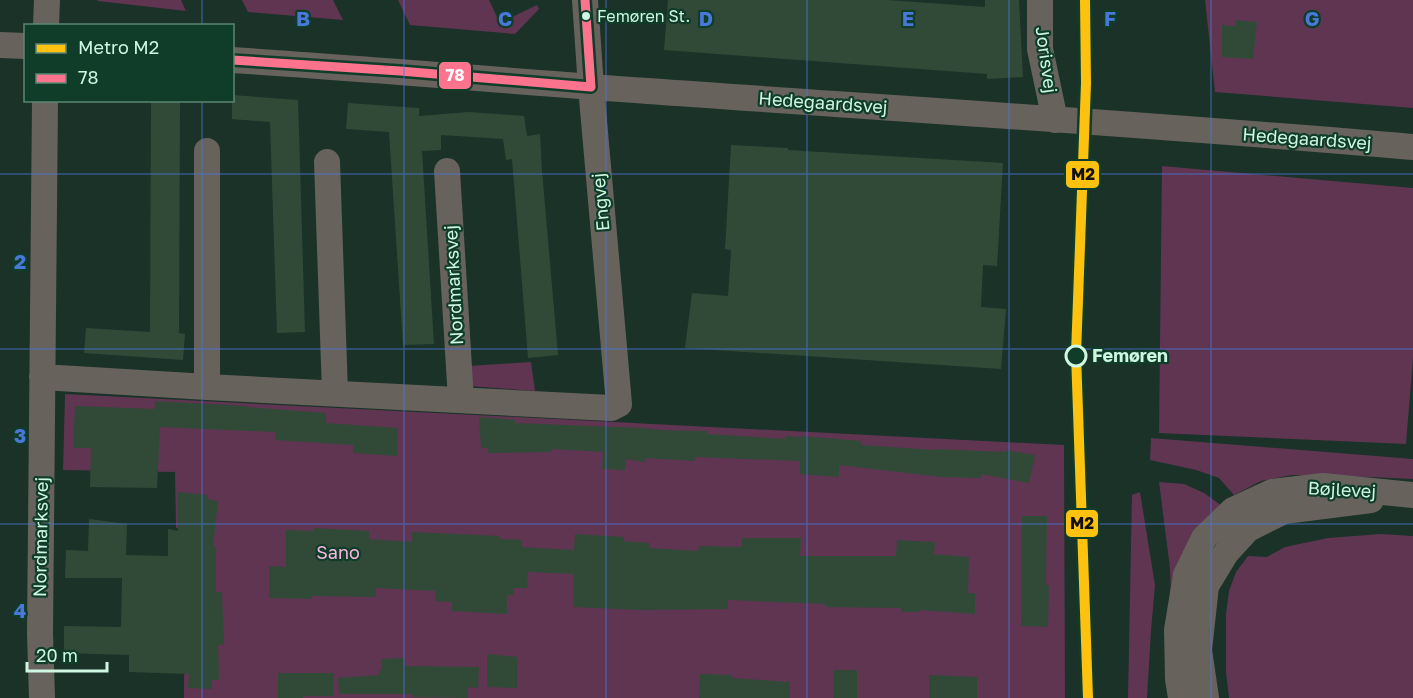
<svg xmlns="http://www.w3.org/2000/svg" width="1413" height="698" font-family="'Golos Text',sans-serif">
<style>
.green{fill:#5f3552}
.building{fill:#314a38}
.lines{fill:none;stroke-linecap:round;stroke-linejoin:round}
.minor{stroke:#67625c;stroke-width:26}
.bus-1-casing{stroke:#0f3d2a;stroke-width:14}
.bus-1{stroke:#fc738d;stroke-width:9}
.metro-1-casing{stroke:#0f3d2a;stroke-width:15}
.metro-1{stroke:#fdc110;stroke-width:10}
.grid{fill:none;stroke:#4978da;stroke-width:1.5;stroke-opacity:0.55}
.bus-dot{fill:#cef6e1;stroke:#0f3d2a;stroke-width:2}
.stop-dot{fill:#0f3d2a;stroke:#cef6e1;stroke-width:3}
.labels{text-anchor:middle;stroke-width:4.5;stroke-linejoin:round;paint-order:stroke}
.bus-label{font-size:16px;fill:#cef6e1;stroke:#0f3d2a;text-anchor:start}
.street-label{font-size:18px;fill:#cef6e1;stroke:#0f3d2a}
.stop-label{font-size:18px;font-weight:bold;fill:#cef6e1;stroke:#0f3d2a;text-anchor:start}
.park-label{font-size:18px;fill:#fbb6e0;stroke:#0f3d2a}
.grid-label{font-size:20px;text-anchor:middle;font-weight:bold;fill:#4978da;stroke:#0f3d2a;stroke-width:4.5;stroke-linejoin:round;paint-order:stroke}
.line-badge{stroke:#0f3d2a;stroke-width:2}
.badge-label{font-size:16px;text-anchor:middle;font-weight:bold;fill:#fff}
.pale-badge-label{font-size:16px;text-anchor:middle;font-weight:bold;fill:#111}
</style>
<rect width="100%" height="100%" fill="#1a3228"/>
<!-- green -->
<path class="green" d="M97,0h84l5,11 -88,-10z
M242,0h91l10,20 -95,-8z
M398,0h91l11,23 37,-18 2,4 -24,25 -105,-9z
M1205,0h208v108l-198,-16z
M1162,166l251,22v170l-7,86 -247,-11z
M531,362l4,29 -66,-5v-20z
M65,394l999,51 1,253h-881l1,-169 -9,-1 -1,-56 -112,-2z
M1151,438l262,21v20l-43,-2 -78,-2 -31,6 -27,14 -15,-17 -23,-8 -46,-10z
M1159,482l25,2 20,9 18,13 -51,92 -1,-30z
M1140,492l15,93 -4,46 -4,67h-19l4,-203z
M1381,534l32,2v162h-184l-3,-26v-58l3,-23 7,-19 12,-16 19,1 18,-10 43,-9z"/>
<!-- building -->
<path class="building" d="M668,0h219l98,7v-7h34l4,77 -36,2v-5l-323,-24z
M1236,20l21,2 -4,37 -31,-2v-32l13,1z
M232,95l66,5 7,232 -28,1 -7,-211 -38,-3z
M151,100h29l-1,233 6,1 -2,26 -99,-7 2,-25 64,4z
M348,103l71,5v8l50,-4 55,4 3,20 13,-2 2,37 16,184 -30,3 -16,-199 -6,1 -3,-21 -62,-4v15l-19,1 12,193 -31,1 -14,-213 -43,-3z
M731,145l57,3v2l215,13 -6,103 -14,-1 -2,42 25,2 -5,60 -316,-21 7,-55 36,3 3,-46 -6,-1z
M155,401l91,5v1l80,6v10l72,5 -1,28 -44,-3v-8l-78,-5 1,-8 -116,-5 -3,61 -67,-1 1,-39h-18l2,-42 80,3z
M479,417l36,3v3l127,5 18,2 47,1v3l79,5v-3l15,1v-1l61,5v4l73,5v-1l71,3v-2l29,5 -6,28 -48,-9v4l-40,-1 -102,-12v12l-39,-3v-13l-105,-4v4l-50,-3v4l-19,-3 -1,11 -23,-1 1,-17 -51,-3v3l-64,1v-5h-7z
M177,492l31,3v4l10,2 -5,46h3v45h6l2,53h-6l1,35h-7v9l-24,-1 1,-14 -60,-2v-17l-65,-2v-27l57,1 1,-49h-57l1,-28 22,1 1,-32 38,5 -1,31 42,1v-27l10,2z
M1022,516h25l-1,69h3l-1,42 -27,-1z
M314,528l55,3v8l43,3v-10l88,4v3l22,1v7l52,3 1,-16 49,3 -1,4 27,2 -1,5 49,3 1,-5 43,1v-9h59l-1,18h96l1,-16 38,2 -1,12 35,3 -1,36h7v21l-55,-4v2h-19v-4l-75,-1v-3l-98,-4v9l-87,1 -68,-3 1,-33 -46,-2 -1,16h-13v7h-7v19l-55,-3v-9l-17,-1 1,-10 -60,-3v9l-64,-1v3l-43,-1v-32l17,1v-37l28,1z
M487,654l30,3v31l-30,-1z
M404,658l1,8 74,1 -1,21 -10,-1v11l-56,-1v-3h-73l-1,-16 41,-3v-5h2v-11z
M834,670h23v28h-24z
M278,673h56l-1,23h-30v2h-25z
M700,674l32,1v3l58,4v16h-91z
M929,675l48,2v21h-48z"/>
<g class="lines">
<!-- minor -->
<path class="minor" d="M1040,0v49l15,71
M46,26l1,-26
M0,45l26,1
M232,60c139,9 277,21 416,31 255,18 510,34 765,56
M207,151v236
M327,162l8,231
M447,171l14,229
M42,377l165,10 404,21 8,-4 -28,-317 -6,-87
M42,698l-2,-65 5,-533
M1181,698l-3,-19 -1,-49 9,-55 18,-37 29,-28 39,-18 51,-6 90,9
M1206,698l-7,-48 7,-64 20,-33 22,-24 36,-18 87,-11"/>
<!-- bus-1 casing -->
<g class="bus-1-casing">
<path id="bus-1" d="M232,60l168,11 191,16 -6,-87"/>
</g>
<!-- bus-1 -->
<use href="#bus-1" class="bus-1"/>
<!-- metro-1 casing -->
<g class="metro-1-casing">
<path id="metro-1" d="M1085,0l1,83 -10,271 12,344"/>
</g>
<!-- metro-1 -->
<use href="#metro-1" class="metro-1"/>
</g>
<!-- grid -->
<path class="grid" d="M202,0v26M404,0v698M606,0v698M807,0v698M1009,0v698M1211,0v698M202,100v598M0,174h1413M0,349h1413M0,524h1413"/>
<!-- markers -->
<circle class="bus-dot" cx="586" cy="16" r="5"/>
<circle class="stop-dot" cx="1076" cy="356" r="10"/>
<g class="labels">
<!-- bus labels -->
<g class="bus-label">
<text x="597" y="22">Femøren St.</text>
</g>
<!-- street labels -->
<g class="street-label">
<text transform="translate(1046 60) rotate(82)" y="6">Jorisvej</text>
<text transform="translate(823 103) rotate(4)" y="6">Hedegaardsvej</text>
<text transform="translate(1307 139) rotate(4)" y="6">Hedegaardsvej</text>
<text transform="translate(601 202) rotate(-95)" y="6">Engvej</text>
<text transform="translate(454 285) rotate(-93)" y="6">Nordmarksvej</text>
<text transform="translate(1342 490) rotate(3)" y="6">Bøjlevej</text>
<text transform="translate(41 537) rotate(-89)" y="6">Nordmarksvej</text>
</g>
<!-- stop labels -->
<g class="stop-label">
<text x="1092" y="362">Femøren</text>
</g>
<!-- park labels -->
<g class="park-label">
<text x="338" y="559">Sano</text>
</g>
</g>
<g class="grid-label">
<text x="303" y="26">B</text>
<text x="505" y="26">C</text>
<text x="706" y="26">D</text>
<text x="908" y="26">E</text>
<text x="1110" y="26">F</text>
<text x="1312" y="26">G</text>
<text x="20" y="269">2</text>
<text x="20" y="443">3</text>
<text x="20" y="618">4</text>
</g>
<g class="line-badge">
<rect x="438" y="61" width="34" height="29" rx="6" fill="#fc738d"/>
<rect x="1065" y="160" width="35" height="29" rx="6" fill="#fdc110"/>
<rect x="1065" y="509" width="34" height="29" rx="6" fill="#fdc110"/>
</g>
<g class="badge-label">
<text x="455" y="81">78</text>
</g>
<g class="pale-badge-label">
<text x="1083" y="180">M2</text>
<text x="1082" y="529">M2</text>
</g>
<!-- legend -->
<rect x="24" y="24" width="210" height="78" fill="#0f3d2a" stroke="#5b8773" stroke-width="1.5"/>
<rect x="36" y="44" width="30" height="9" fill="#fdc110" stroke="#5b8773" stroke-width="1.5"/>
<text x="78" y="54" font-size="18" fill="#cef6e1">Metro M2</text>
<rect x="36" y="74" width="30" height="9" fill="#fc738d" stroke="#5b8773" stroke-width="1.5"/>
<text x="78" y="84" font-size="18" fill="#cef6e1">78</text>
<!-- scale -->
<path d="M27 662v9h80v-9" fill="none" stroke="#cef6e1" stroke-width="3"/>
<text x="36" y="662" font-size="18" fill="#cef6e1" stroke="#0f3d2a" stroke-width="4.5" paint-order="stroke">20 m</text>
</svg>
